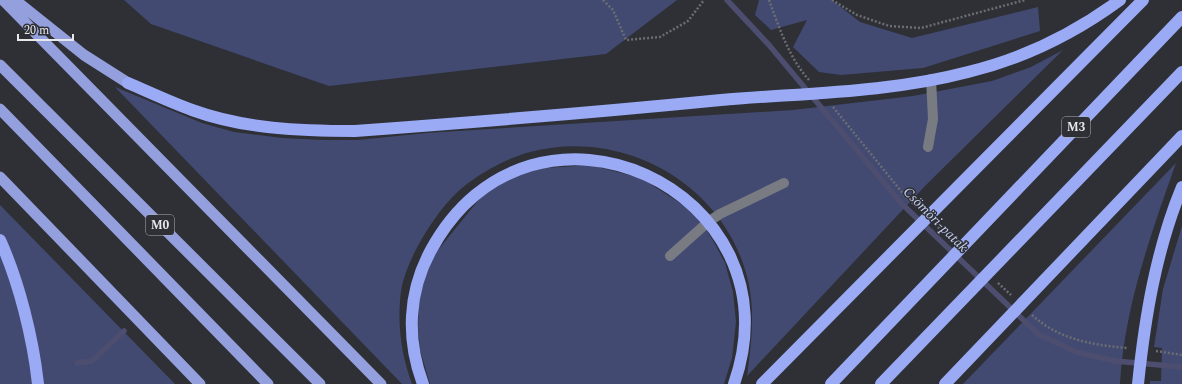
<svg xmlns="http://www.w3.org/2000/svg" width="1182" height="384" font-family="Spectral,serif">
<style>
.green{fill:#424a71}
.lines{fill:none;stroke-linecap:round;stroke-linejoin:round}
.stream{stroke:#4d4d70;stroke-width:5.5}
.path{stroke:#6b6d72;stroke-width:2.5;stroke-dasharray:2 2;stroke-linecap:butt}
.service{stroke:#797b82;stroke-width:10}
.trunk{stroke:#94a0de;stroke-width:11}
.motorway{stroke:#9aaaf5;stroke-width:12}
.labels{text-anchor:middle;stroke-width:3;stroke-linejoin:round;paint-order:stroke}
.shield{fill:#2e3036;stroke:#b0b1b5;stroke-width:1}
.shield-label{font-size:12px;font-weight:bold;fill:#e7e8ec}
.water-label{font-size:14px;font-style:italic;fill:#c6cff0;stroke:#2e3036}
</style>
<rect width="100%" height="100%" fill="#2e3036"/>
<!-- green -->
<path class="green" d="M124,0h553l-71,54 -277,32 -178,-62z
M759,0h73l28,22 52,16 126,-31 2,24 -117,37 -82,7 -22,-3 -26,-25 14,-27 -36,10 -16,-15z
M1063,50l-138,136 -178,190c4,-29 8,-61 2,-91 -20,-98 -123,-158 -219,-133 -23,6 -50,21 -68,36 -25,21 -56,71 -61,103 -4,33 0,63 11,93h-10l-287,-297 87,36 32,9 49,6 40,2h35l68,-7 367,-23 120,-14 79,-15 39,-14z
M1176,163c-25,71 -52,145 -56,221h-157z
M590,165l51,13 39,25 21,18 14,23 10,19 8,29 3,30 -4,36 -8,26h-294l-10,-34 -2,-24 1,-28 11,-38 55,-68 39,-19 22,-5z
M0,205l175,179h-175z
M1182,226v158h-32v-3h11l1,-33 -8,-1 9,-58z"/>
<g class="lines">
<!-- stream -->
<path class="stream" d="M727,0l42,45 132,158 137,131 38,18 39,9 67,6
M77,363l15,-2 32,-30"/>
<!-- path -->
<path class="path" d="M603,0l10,10 13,30 34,-3 28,-16 16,-21
M769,0c10,27 20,58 40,80
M832,0l25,15 32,11 32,2 104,-28
M833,107l72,89 12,11
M938,227l13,12
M998,283l13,12
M1032,315c26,24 60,30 95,33
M1156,351l26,4"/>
<!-- service -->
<path class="service" d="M928,147l5,-28 -2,-40
M670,256l38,-34 12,-8 64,-31"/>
<!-- trunk -->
<path class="trunk" d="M3,0l378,384
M15,0l69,55 44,28
M0,65l320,319
M0,109l268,275
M0,177l200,207"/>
<!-- motorway -->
<path class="motorway" d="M128,83c21,9 42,19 64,27 52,19 109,21 163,21 122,-9 244,-19 366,-31 82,-7 167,-7 247,-28 54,-13 107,-39 152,-72
M0,240c19,42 33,98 38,144
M423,384c-17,-45 -15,-92 8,-134 101,-185 371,-60 303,134
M762,384l381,-384
M831,384l351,-367
M881,384l301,-312
M945,384l237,-248
M1138,384c7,-67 18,-134 44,-197"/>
</g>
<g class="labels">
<!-- shield labels -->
<g class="shield">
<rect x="1062" y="117" width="28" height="20" rx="3"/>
<rect x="146" y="215" width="28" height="20" rx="3"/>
</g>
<g class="shield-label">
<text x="1076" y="131">M3</text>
<text x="160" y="229">M0</text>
</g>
<!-- water labels -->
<g class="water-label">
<text transform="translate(936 219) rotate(45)" y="5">Csömöri-patak</text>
</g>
</g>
<!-- scale -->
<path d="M18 34v6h55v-6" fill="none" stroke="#e7e8ec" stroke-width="2"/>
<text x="24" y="34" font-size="12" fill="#e7e8ec" stroke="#2e3036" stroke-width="3" paint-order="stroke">20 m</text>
</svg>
